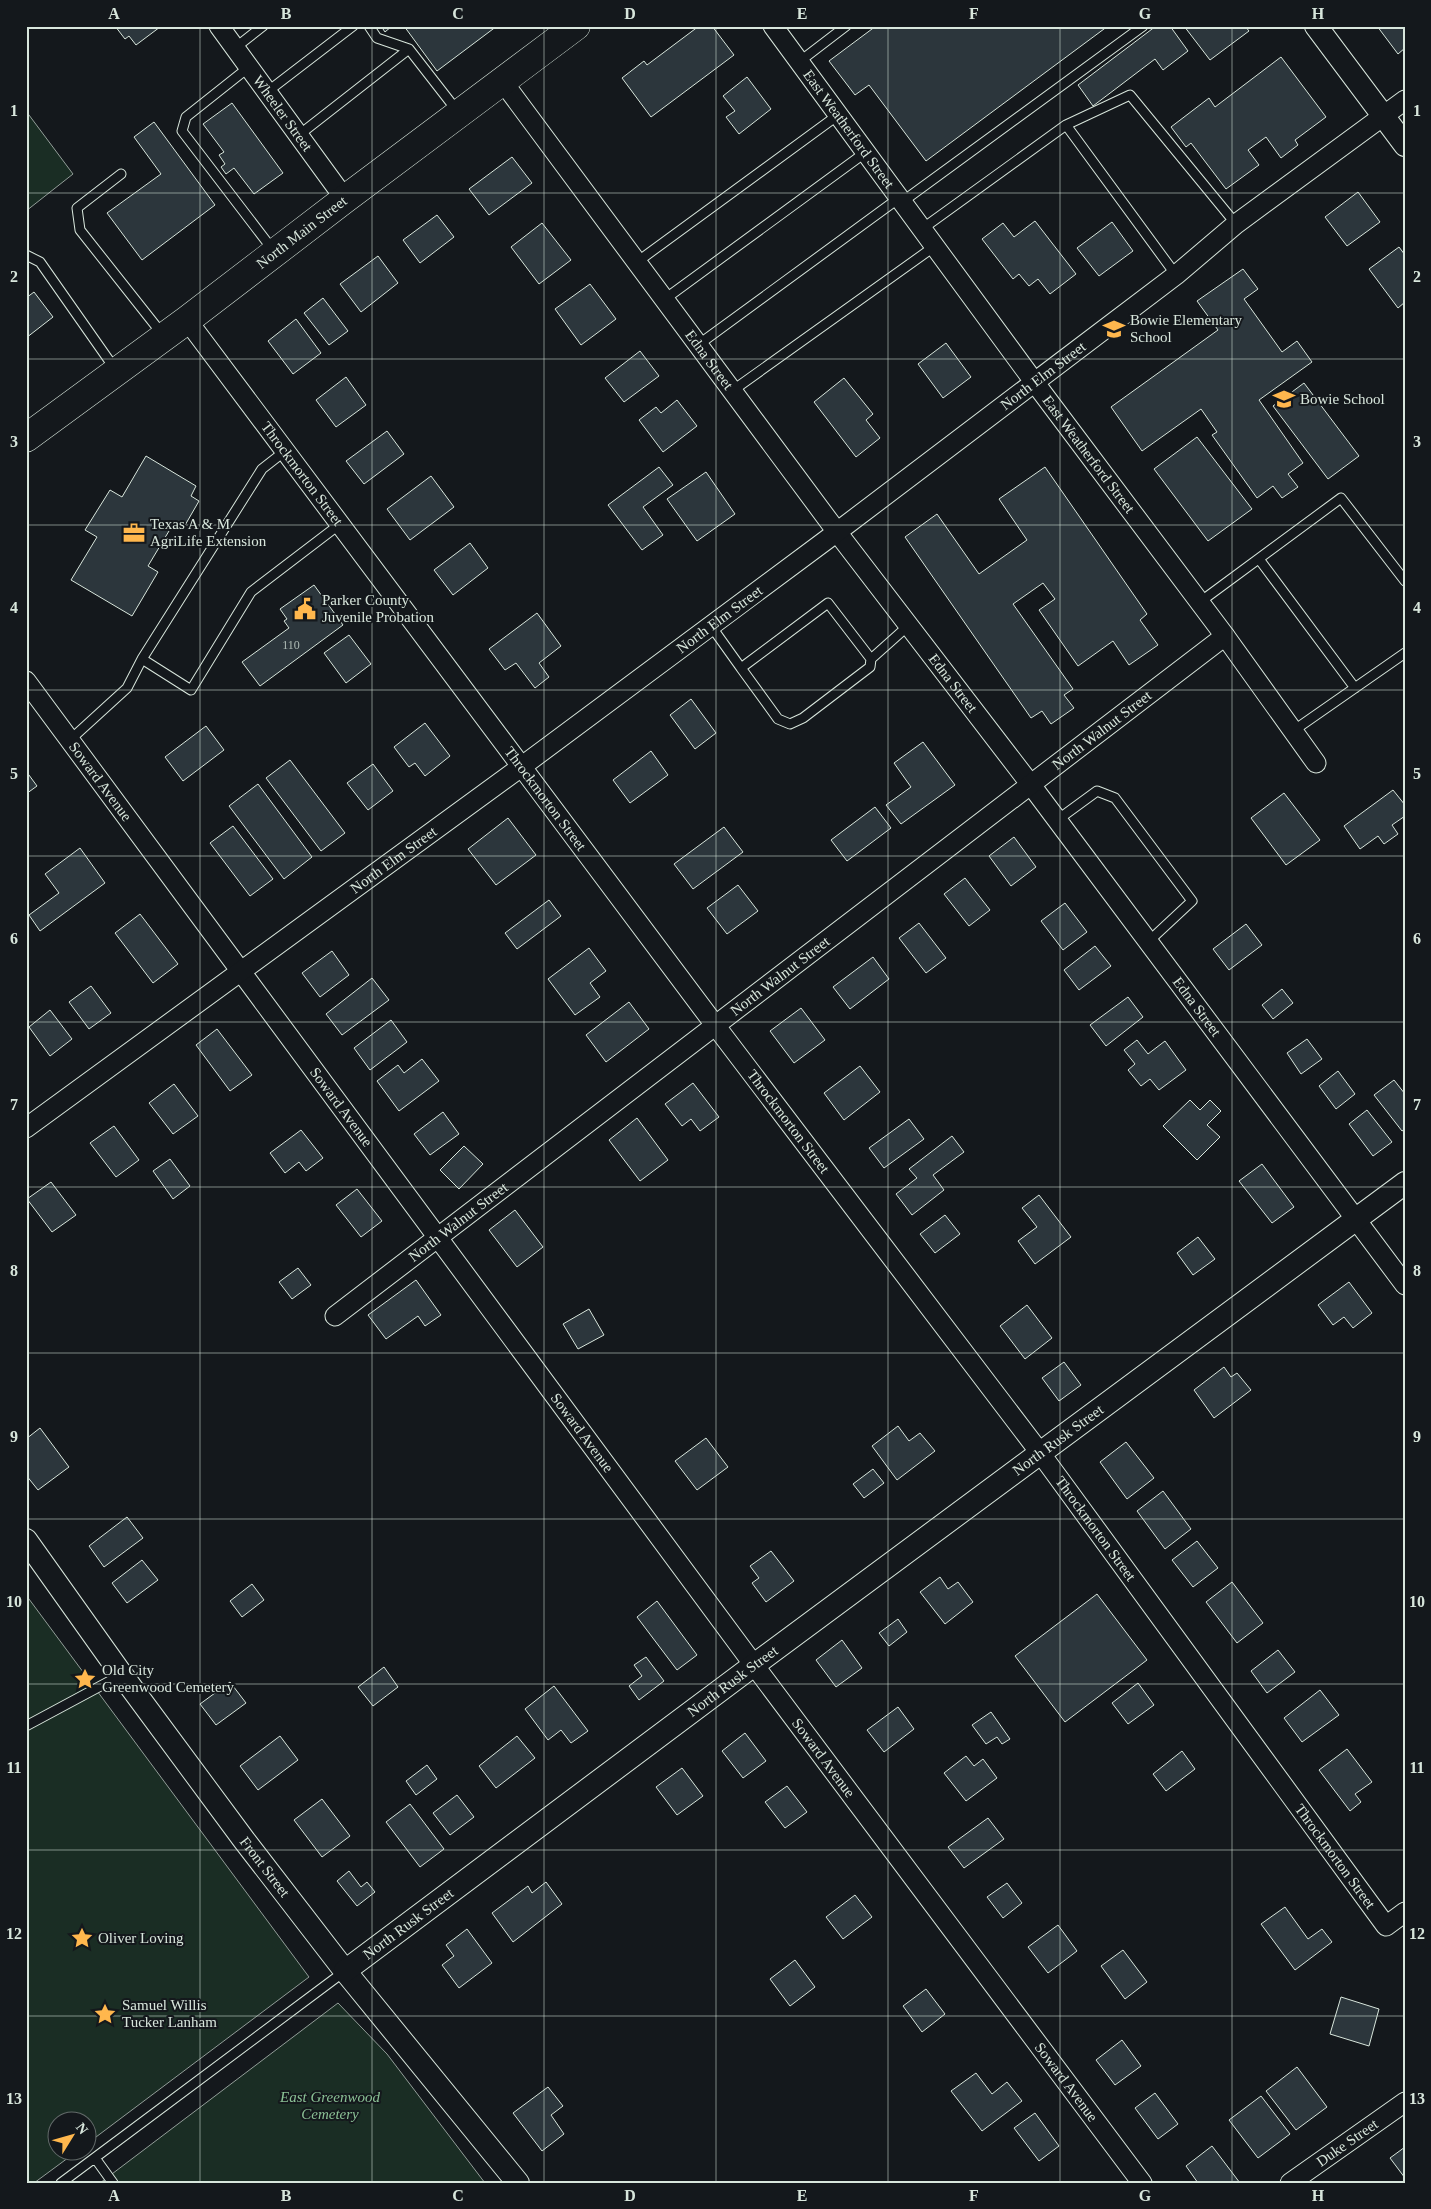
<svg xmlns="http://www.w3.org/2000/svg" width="1431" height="2209" font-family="Georgia,serif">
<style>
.green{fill:#1a2d24;stroke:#939e99}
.building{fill:#2c363c;stroke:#d8e6dc}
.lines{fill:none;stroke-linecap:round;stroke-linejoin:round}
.service-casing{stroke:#d8e6dc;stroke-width:11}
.minor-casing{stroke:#d8e6dc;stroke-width:21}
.tertiary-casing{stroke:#d8e6dc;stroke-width:24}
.primary-casing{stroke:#d8e6dc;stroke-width:29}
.service{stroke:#14181c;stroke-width:9}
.minor{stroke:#14181c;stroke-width:19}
.tertiary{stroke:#14181c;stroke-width:22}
.primary{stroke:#14181c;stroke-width:28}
.grid{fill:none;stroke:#d8e6dc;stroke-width:1;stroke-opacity:0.55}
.labels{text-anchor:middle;stroke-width:4;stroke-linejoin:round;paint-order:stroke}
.number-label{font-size:12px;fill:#adbab4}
.street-label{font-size:15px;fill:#d8e6dc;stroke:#14181c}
.poi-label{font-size:15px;fill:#d8e6dc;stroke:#14181c;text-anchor:start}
.park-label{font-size:15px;font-style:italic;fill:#8ac095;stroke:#14181c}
.neatline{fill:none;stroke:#d8e6dc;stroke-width:2}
.grid-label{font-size:16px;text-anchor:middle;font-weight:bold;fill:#d8e6dc}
</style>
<rect width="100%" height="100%" fill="#14181c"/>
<!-- green -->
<path class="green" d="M26,111l47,63 -47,37z
M26,1595l283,382 -221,166v-21h-30v30h18l-42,31h-8z
M338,2003l49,51 98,129h-385z"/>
<!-- building -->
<path class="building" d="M115,26h45v1l-24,18 -7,-9 -4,3z
M381,26h11l-7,6z
M404,26h93l-60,45z
M699,26h13l22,29 -83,62 -29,-39 22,-17 3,4z
M876,26h232l-182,135 -57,-76 -14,10 -26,-34z
M1156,26h14l18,25 -25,19 -8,-11 -62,47 -15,-21z
M1184,26h61l4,5 -39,29z
M1377,26h28v22l-7,6z
M1281,57l45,60 -31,23 3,5 -17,13 -15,-21 -18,13 11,15 -33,24 -35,-46 -5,4 -15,-20 38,-29 6,9z
M747,77l24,32 -32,25 -13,-17 9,-6 -12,-15z
M232,103l51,70 -29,21 -20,-26 -8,6 -5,-7 4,-3 -6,-9 5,-3 -21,-28z
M154,122l61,83 -73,55 -35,-47 54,-39 -27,-37z
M512,157l20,26 -43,32 -20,-26z
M1358,192l22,30 -33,24 -22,-29z
M437,215l17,22 -34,26 -17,-23z
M1035,221l41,53 -26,20 -12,-15 -9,7 -10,-12 -6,5 -31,-40 21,-16 11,14z
M1112,222l21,29 -34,25 -22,-28z
M542,223l29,37 -32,24 -28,-37z
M1399,247l6,8v47l-7,6 -29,-39z
M378,256l20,27 -37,29 -21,-28z
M1243,269l15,20 -14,10 38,53 15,-11 15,21 -53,38 44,63 -15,11 10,13 -16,11 -9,-12 -16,12 -45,-63 5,-3 -16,-23 -59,42 -31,-44 107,-77 -21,-29z
M590,284l26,35 -35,26 -26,-36z
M34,292l19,25 -27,21v-40z
M323,298l25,33 -19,14 -25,-32z
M296,319l25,34 -28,21 -25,-33z
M946,343l25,34 -28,21 -25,-34z
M640,351l19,25 -35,26 -19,-24z
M346,377l20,28 -30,22 -20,-27z
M844,378l29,36 -7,6 14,18 -24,19 -42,-55z
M1304,383l55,73 -31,23 -55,-73z
M677,400l20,26 -34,26 -24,-32 17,-13 5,6z
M387,431l17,23 -40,30 -18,-23z
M1197,437l55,72 -44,32 -54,-72z
M146,456l50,30 -5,10 8,5 -15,26 -9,-6 -27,45 10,6 -26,44 -61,-36 26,-43 -12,-7 25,-40 12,7z
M659,467l14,18 -30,22 20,28 -21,15 -34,-45z
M1045,467l102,147 -7,6 18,25 -29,20 -16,-24 -35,25 -39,-56 16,-11 -12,-16 -30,21 60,85 -9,6 10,13 -23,16 -9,-13 -11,7 -126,-181 32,-23 42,60 48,-34 -28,-41z
M706,472l29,42 -38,27 -30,-42z
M431,476l23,31 -44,33 -23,-31z
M470,543l18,25 -35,27 -19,-25z
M314,585l29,40 -83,61 -18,-24 47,-34 -5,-7 3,-2 -7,-10z
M537,613l24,33 -22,17 10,14 -14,11 -19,-25 -11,7 -16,-21z
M349,635l22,29 -25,19 -22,-30z
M691,699l25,34 -21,16 -25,-34z
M425,723l25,33 -25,20 -10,-13 -6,4 -15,-20z
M206,726l18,24 -41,31 -18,-24z
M923,742l32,43 -54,39 -15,-19 25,-18 -17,-24z
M651,751l17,24 -38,28 -17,-23z
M290,760l55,73 -24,18 -55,-73z
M373,764l20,27 -25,19 -21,-27z
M26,771l11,15 -11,8z
M258,784l54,73 -28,22 -55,-73z
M1393,790l12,15v11l-13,9 6,9 -14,10 -6,-8 -18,13 -16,-23z
M1284,793l36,47 -34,25 -35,-47z
M875,807l16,21 -44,33 -16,-21z
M508,818l28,37 -40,30 -28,-36z
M233,826l40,53 -23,17 -40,-53z
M724,827l19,25 -50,37 -19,-25z
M1014,837l22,30 -25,19 -22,-30z
M80,848l25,35 -65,48 -11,-16 30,-22 -14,-19z
M965,878l25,32 -21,16 -25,-32z
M738,885l20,26 -31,23 -20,-26z
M549,900l12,16 -44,33 -12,-16z
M1065,903l22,29 -24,18 -22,-29z
M140,914l38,50 -25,19 -38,-50z
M919,923l27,35 -20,15 -27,-35z
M1246,924l16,21 -33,25 -16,-21z
M1095,946l16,20 -32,24 -15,-20z
M589,948l17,23 -16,12 10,14 -25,18 -27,-36z
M332,951l17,24 -29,22 -18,-24z
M873,957l16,22 -39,30 -17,-22z
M372,978l17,22 -47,35 -16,-21z
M91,986l20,27 -22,16 -20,-27z
M1282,989l11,14 -20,16 -11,-14z
M1128,997l15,20 -37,29 -16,-21z
M629,1002l20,27 -43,33 -20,-27z
M801,1008l24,32 -31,23 -24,-32z
M50,1010l22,29 -22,17 -21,-29z
M391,1020l16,22 -37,28 -16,-22z
M217,1029l35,46 -22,16 -34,-46z
M1307,1039l15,20 -21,15 -14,-21z
M1137,1040l11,14 17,-13 21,29 -27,20 -9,-11 -9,7 -13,-16 7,-6 -11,-14z
M422,1059l17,22 -40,30 -22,-30 21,-16 6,8z
M860,1066l20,26 -36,28 -20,-27z
M1338,1071l17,23 -19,15 -17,-23z
M1394,1080l11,14v35l-3,2 -28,-36z
M693,1083l26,34 -19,14 -9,-12 -9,7 -17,-22z
M174,1084l24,32 -25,18 -24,-31z
M1190,1100l10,10 10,-10 11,11 -14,14 13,12 -23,23 -34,-34z
M1367,1110l25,32 -19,14 -24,-32z
M443,1112l16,22 -29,21 -16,-21z
M637,1118l31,42 -28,21 -31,-41z
M909,1119l15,20 -40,29 -15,-20z
M114,1126l25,34 -23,17 -26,-34z
M301,1130l22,28 -17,13 -7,-9 -14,11 -15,-20z
M952,1136l12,16 -31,23 11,15 -32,25 -16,-21 21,-16 -8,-9z
M464,1146l19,18 -24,25 -19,-19z
M170,1159l20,27 -17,13 -20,-28z
M1262,1164l32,43 -22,16 -33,-42z
M51,1182l25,33 -24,17 -25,-33z
M357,1189l25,32 -21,16 -25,-32z
M1039,1195l32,42 -36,27 -17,-23 19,-14 -15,-19z
M515,1210l28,37 -26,20 -28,-37z
M945,1215l15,19 -25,19 -15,-19z
M1198,1237l17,22 -22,16 -16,-22z
M298,1268l13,17 -19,14 -13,-17z
M416,1280l25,35 -16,11 -7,-10 -32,23 -18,-24z
M1349,1282l23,31 -19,15 -9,-11 -11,8 -15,-20z
M1027,1305l25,33 -27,21 -25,-33z
M589,1309l15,26 -26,14 -15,-25z
M1064,1362l17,23 -22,16 -17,-23z
M1224,1367l7,10 6,-4 14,17 -37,28 -20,-28z
M898,1426l11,15 11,-8 15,18 -38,29 -25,-34z
M40,1428l29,39 -31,23 -12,-15v-36z
M706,1438l22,29 -31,23 -22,-29z
M1126,1442l28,36 -27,21 -27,-37z
M873,1469l11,14 -20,15 -11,-14z
M1163,1491l28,38 -26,20 -28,-38z
M127,1517l16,21 -39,29 -15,-21z
M1197,1541l21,27 -25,19 -21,-27z
M771,1551l23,30 -28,21 -14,-19 7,-5 -9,-12z
M142,1560l16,20 -31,23 -15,-20z
M940,1577l8,12 10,-7 15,20 -28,22 -25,-32z
M1232,1582l31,41 -26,20 -31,-41z
M252,1584l12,16 -22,17 -12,-16z
M1097,1594l50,66 -82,62 -50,-66z
M657,1601l40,54 -20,15 -40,-53z
M898,1619l9,13 -18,14 -10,-13z
M842,1640l20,28 -26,19 -20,-27z
M1278,1650l17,22 -28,21 -16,-22z
M646,1657l18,24 -25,19 -10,-14 13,-10 -8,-11z
M384,1667l14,20 -25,19 -15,-19z
M230,1682l16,21 -30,22 -16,-21z
M1138,1683l16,22 -26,19 -16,-21z
M554,1686l34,45 -17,12 -10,-13 -13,10 -23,-31z
M1320,1690l19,25 -37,27 -18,-24z
M898,1707l16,22 -30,23 -17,-22z
M991,1712l19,27 -8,5 -5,-7 -11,7 -14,-19z
M745,1733l21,28 -23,17 -21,-27z
M280,1736l18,24 -40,30 -18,-24z
M517,1736l18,22 -39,30 -17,-22z
M1347,1749l25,33 -17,12 6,8 -11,9 -31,-41z
M1182,1751l13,18 -29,22 -13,-17z
M966,1756l8,10 9,-7 14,19 -31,23 -22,-28z
M427,1765l10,14 -21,16 -10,-14z
M682,1768l21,28 -26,19 -21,-28z
M787,1786l20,26 -22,16 -20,-26z
M457,1795l17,22 -24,18 -17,-22z
M322,1799l28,37 -28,21 -28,-37z
M410,1804l34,45 -24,18 -34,-45z
M988,1818l16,21 -40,29 -16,-21z
M349,1871l12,16 6,-5 8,10 -18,14 -20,-25z
M546,1882l16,22 -49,38 -21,-29 36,-27 4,7z
M1007,1883l15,20 -19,15 -16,-21z
M855,1895l17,22 -29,22 -17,-22z
M1285,1907l23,32 14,-10 10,13 -37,28 -34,-46z
M1058,1925l19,26 -29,22 -20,-26z
M467,1929l25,34 -33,25 -17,-23 12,-9 -8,-11z
M1123,1950l24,32 -22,17 -24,-33z
M795,1960l20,27 -25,19 -20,-27z
M926,1989l19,25 -23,18 -19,-26z
M1341,1997l38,12 -10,37 -39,-12z
M1122,2040l19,26 -26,19 -19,-25z
M1297,2067l30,40 -31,23 -30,-39z
M976,2073l16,21 15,-12 15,19 -40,30 -31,-40z
M548,2087l15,19 -12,9 13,19 -22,17 -29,-38z
M1155,2093l23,31 -20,15 -23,-31z
M1261,2096l29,38 -32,24 -29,-38z
M1035,2113l24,33 -20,15 -25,-33z
M1212,2146l28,37h-42l-12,-17z
M1405,2147v31l-15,-20z"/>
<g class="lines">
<!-- service casing -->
<g class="service-casing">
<path id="service" d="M369,26l8,12 32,11 49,63
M235,48l28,-22
M799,62l47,-36
M249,67l-63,50 -4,14 91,119
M267,92l86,-66
M1066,125l64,-30 106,129
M299,135l110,-86
M121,174l-44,34 3,22 83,105
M902,202l241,-176
M922,229l144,-104 110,150
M26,255l14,7 75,107
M637,262l201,-147
M665,299l201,-147
M698,345l201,-147
M732,391l203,-145
M1259,559l96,129
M1200,602l141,-104 64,83
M711,626l30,42
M142,659l49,31 60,-98 89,-68
M871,659l-43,-56 -87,65 37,51 12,5 13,-6 67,-51 1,-8 38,-34
M1293,731l112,-78
M70,740l57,-52 15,-29 120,-190 23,-18
M1056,821l41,-30 18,7 77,103 -44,41
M26,1726l95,-51
M95,2158l18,25
M61,2183l284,-212"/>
</g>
<!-- minor casing -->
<g class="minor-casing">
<g id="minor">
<path id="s1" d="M219,26l126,173"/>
<path id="s2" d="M773,26l262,357 190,253 91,127"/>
<path id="s3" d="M503,82l334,450 194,253 374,500"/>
<path id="s4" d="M187,320l528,705 326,429 345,472 19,-14"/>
<path id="s5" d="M26,681l728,984 388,518"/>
<path id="s6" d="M26,1128l495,-361 316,-235 339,-257 60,-51 169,-124"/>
<path id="s7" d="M335,1316l890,-680"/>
<path id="s8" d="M1290,2183l115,-81"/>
</g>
</g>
<!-- tertiary casing -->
<g class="tertiary-casing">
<g id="tertiary">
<path d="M1316,26l89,119"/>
<path id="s9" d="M26,1540l96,135 122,165 101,131 173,212"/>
<path id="s10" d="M345,1971l409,-306 651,-482"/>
</g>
</g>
<!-- primary casing -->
<g class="primary-casing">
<g id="primary">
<path id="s11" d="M26,438l161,-118 158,-121 231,-173"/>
</g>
</g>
<!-- service -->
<use href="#service" class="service"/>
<!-- minor -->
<use href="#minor" class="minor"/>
<!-- tertiary -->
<use href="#tertiary" class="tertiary"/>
<!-- primary -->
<use href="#primary" class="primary"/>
</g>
<!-- grid -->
<path class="grid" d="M200,26v2157M372,26v2157M544,26v2157M716,26v2157M888,26v2157M1060,26v2157M1232,26v2157M26,193h1379M26,359h1379M26,525h1379M26,690h1379M26,856h1379M26,1022h1379M26,1187h1379M26,1353h1379M26,1519h1379M26,1684h1379M26,1850h1379M26,2016h1379"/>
<!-- icons -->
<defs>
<g id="school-bare" transform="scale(1.725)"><path d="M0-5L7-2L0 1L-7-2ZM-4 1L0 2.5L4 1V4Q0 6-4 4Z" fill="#ffb74d" stroke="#14181c" stroke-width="2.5" paint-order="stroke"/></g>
<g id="office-bare" transform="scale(1.725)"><path d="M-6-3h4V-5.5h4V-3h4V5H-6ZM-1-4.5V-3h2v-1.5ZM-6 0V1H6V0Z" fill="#ffb74d" stroke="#14181c" stroke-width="2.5" paint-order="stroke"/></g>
<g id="civic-bare" transform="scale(1.725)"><path d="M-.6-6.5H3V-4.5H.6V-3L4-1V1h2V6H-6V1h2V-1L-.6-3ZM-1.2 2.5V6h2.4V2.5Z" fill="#ffb74d" stroke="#14181c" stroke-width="2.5" paint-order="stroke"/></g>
<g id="sight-bare" transform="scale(1.725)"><path d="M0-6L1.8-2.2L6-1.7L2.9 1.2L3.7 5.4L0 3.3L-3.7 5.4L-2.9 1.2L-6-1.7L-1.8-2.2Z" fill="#ffb74d" stroke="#14181c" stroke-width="2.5" paint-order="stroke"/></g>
</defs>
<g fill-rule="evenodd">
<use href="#school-bare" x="1114" y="329"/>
<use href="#school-bare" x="1284" y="399"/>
<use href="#office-bare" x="134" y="533"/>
<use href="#civic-bare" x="305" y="609"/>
<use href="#sight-bare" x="85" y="1679"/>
<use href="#sight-bare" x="82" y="1938"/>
<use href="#sight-bare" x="105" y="2014"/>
</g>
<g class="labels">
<!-- number labels -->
<g class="number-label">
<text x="291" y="649">110</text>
</g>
<!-- street labels -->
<g class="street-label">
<text dy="5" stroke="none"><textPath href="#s1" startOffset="108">Wheeler Street</textPath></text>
<text dy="5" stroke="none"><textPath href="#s2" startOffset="128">East Weatherford Street</textPath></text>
<text dy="5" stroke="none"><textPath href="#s11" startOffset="344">North Main Street</textPath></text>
<text dy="5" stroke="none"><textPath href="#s3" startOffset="346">Edna Street</textPath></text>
<text dy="5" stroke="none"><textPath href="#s6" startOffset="1265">North Elm Street</textPath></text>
<text dy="5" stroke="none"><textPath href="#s2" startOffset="532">East Weatherford Street</textPath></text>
<text dy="5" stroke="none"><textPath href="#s4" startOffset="192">Throckmorton Street</textPath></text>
<text dy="5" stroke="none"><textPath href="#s6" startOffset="860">North Elm Street</textPath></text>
<text dy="5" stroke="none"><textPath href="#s3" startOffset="751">Edna Street</textPath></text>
<text dy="5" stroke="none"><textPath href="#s7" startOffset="965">North Walnut Street</textPath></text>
<text dy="5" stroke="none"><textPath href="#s5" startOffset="125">Soward Avenue</textPath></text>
<text dy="5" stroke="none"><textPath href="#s4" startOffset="598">Throckmorton Street</textPath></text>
<text dy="5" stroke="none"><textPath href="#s6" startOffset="455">North Elm Street</textPath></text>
<text dy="5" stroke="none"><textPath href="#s7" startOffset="560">North Walnut Street</textPath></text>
<text dy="5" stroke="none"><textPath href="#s3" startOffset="1156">Edna Street</textPath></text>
<text dy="5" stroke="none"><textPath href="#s5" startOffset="530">Soward Avenue</textPath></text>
<text dy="5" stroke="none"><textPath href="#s4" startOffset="1002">Throckmorton Street</textPath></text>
<text dy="5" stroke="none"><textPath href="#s7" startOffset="155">North Walnut Street</textPath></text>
<text dy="5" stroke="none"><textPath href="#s5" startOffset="935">Soward Avenue</textPath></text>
<text dy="5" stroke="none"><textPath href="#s10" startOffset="889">North Rusk Street</textPath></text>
<text dy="5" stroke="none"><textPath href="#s4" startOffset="1512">Throckmorton Street</textPath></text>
<text dy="5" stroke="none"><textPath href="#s10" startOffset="484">North Rusk Street</textPath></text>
<text dy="5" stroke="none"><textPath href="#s5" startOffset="1340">Soward Avenue</textPath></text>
<text dy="5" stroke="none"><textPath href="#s4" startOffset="1918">Throckmorton Street</textPath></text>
<text dy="5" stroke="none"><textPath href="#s9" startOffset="405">Front Street</textPath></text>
<text dy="5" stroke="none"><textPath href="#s10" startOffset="79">North Rusk Street</textPath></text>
<text dy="5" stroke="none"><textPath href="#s5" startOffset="1745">Soward Avenue</textPath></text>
<text dy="5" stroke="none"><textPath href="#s8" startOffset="70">Duke Street</textPath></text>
</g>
<!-- poi labels -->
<g class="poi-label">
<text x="1130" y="325">Bowie Elementary<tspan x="1130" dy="17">School</tspan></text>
<text x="1300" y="404">Bowie School</text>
<text x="150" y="529">Texas A &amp; M<tspan x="150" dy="17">AgriLife Extension</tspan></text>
<text x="322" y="605">Parker County<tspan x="322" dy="17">Juvenile Probation</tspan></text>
<text x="102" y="1675">Old City<tspan x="102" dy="17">Greenwood Cemetery</tspan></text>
<text x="98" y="1943">Oliver Loving</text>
<text x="122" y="2010">Samuel Willis<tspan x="122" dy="17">Tucker Lanham</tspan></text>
</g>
<!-- park labels -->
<g class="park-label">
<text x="330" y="2102">East Greenwood<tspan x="330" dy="17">Cemetery</tspan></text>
</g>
</g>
<!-- border -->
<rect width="1431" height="2209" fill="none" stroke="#14181c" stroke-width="55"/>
<!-- north arrow -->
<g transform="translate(72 2136) rotate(53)"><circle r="24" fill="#14181c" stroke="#626a69"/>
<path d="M0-4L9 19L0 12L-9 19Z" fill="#ffb74d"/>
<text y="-8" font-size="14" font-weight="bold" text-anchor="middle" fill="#d8e6dc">N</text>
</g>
<rect x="28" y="28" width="1376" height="2154" class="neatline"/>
<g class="grid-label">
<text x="114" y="19">A</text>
<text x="286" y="19">B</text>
<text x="458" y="19">C</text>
<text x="630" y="19">D</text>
<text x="802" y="19">E</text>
<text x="974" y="19">F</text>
<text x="1145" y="19">G</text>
<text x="1318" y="19">H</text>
<text x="14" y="116">1</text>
<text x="1417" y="116">1</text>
<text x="14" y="282">2</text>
<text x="1417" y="282">2</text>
<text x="14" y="447">3</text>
<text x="1417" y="447">3</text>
<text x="14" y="613">4</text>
<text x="1417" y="613">4</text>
<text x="14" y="779">5</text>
<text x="1417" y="779">5</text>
<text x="14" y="944">6</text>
<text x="1417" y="944">6</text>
<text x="14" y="1110">7</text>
<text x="1417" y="1110">7</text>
<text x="14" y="1276">8</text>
<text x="1417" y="1276">8</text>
<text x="14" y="1442">9</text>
<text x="1417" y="1442">9</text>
<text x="14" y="1607">10</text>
<text x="1417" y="1607">10</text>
<text x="14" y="1773">11</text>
<text x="1417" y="1773">11</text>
<text x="14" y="1939">12</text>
<text x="1417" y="1939">12</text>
<text x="14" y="2104">13</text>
<text x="1417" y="2104">13</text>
<text x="114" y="2201">A</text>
<text x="286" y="2201">B</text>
<text x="458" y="2201">C</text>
<text x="630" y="2201">D</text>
<text x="802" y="2201">E</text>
<text x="974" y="2201">F</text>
<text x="1145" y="2201">G</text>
<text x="1318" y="2201">H</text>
</g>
</svg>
